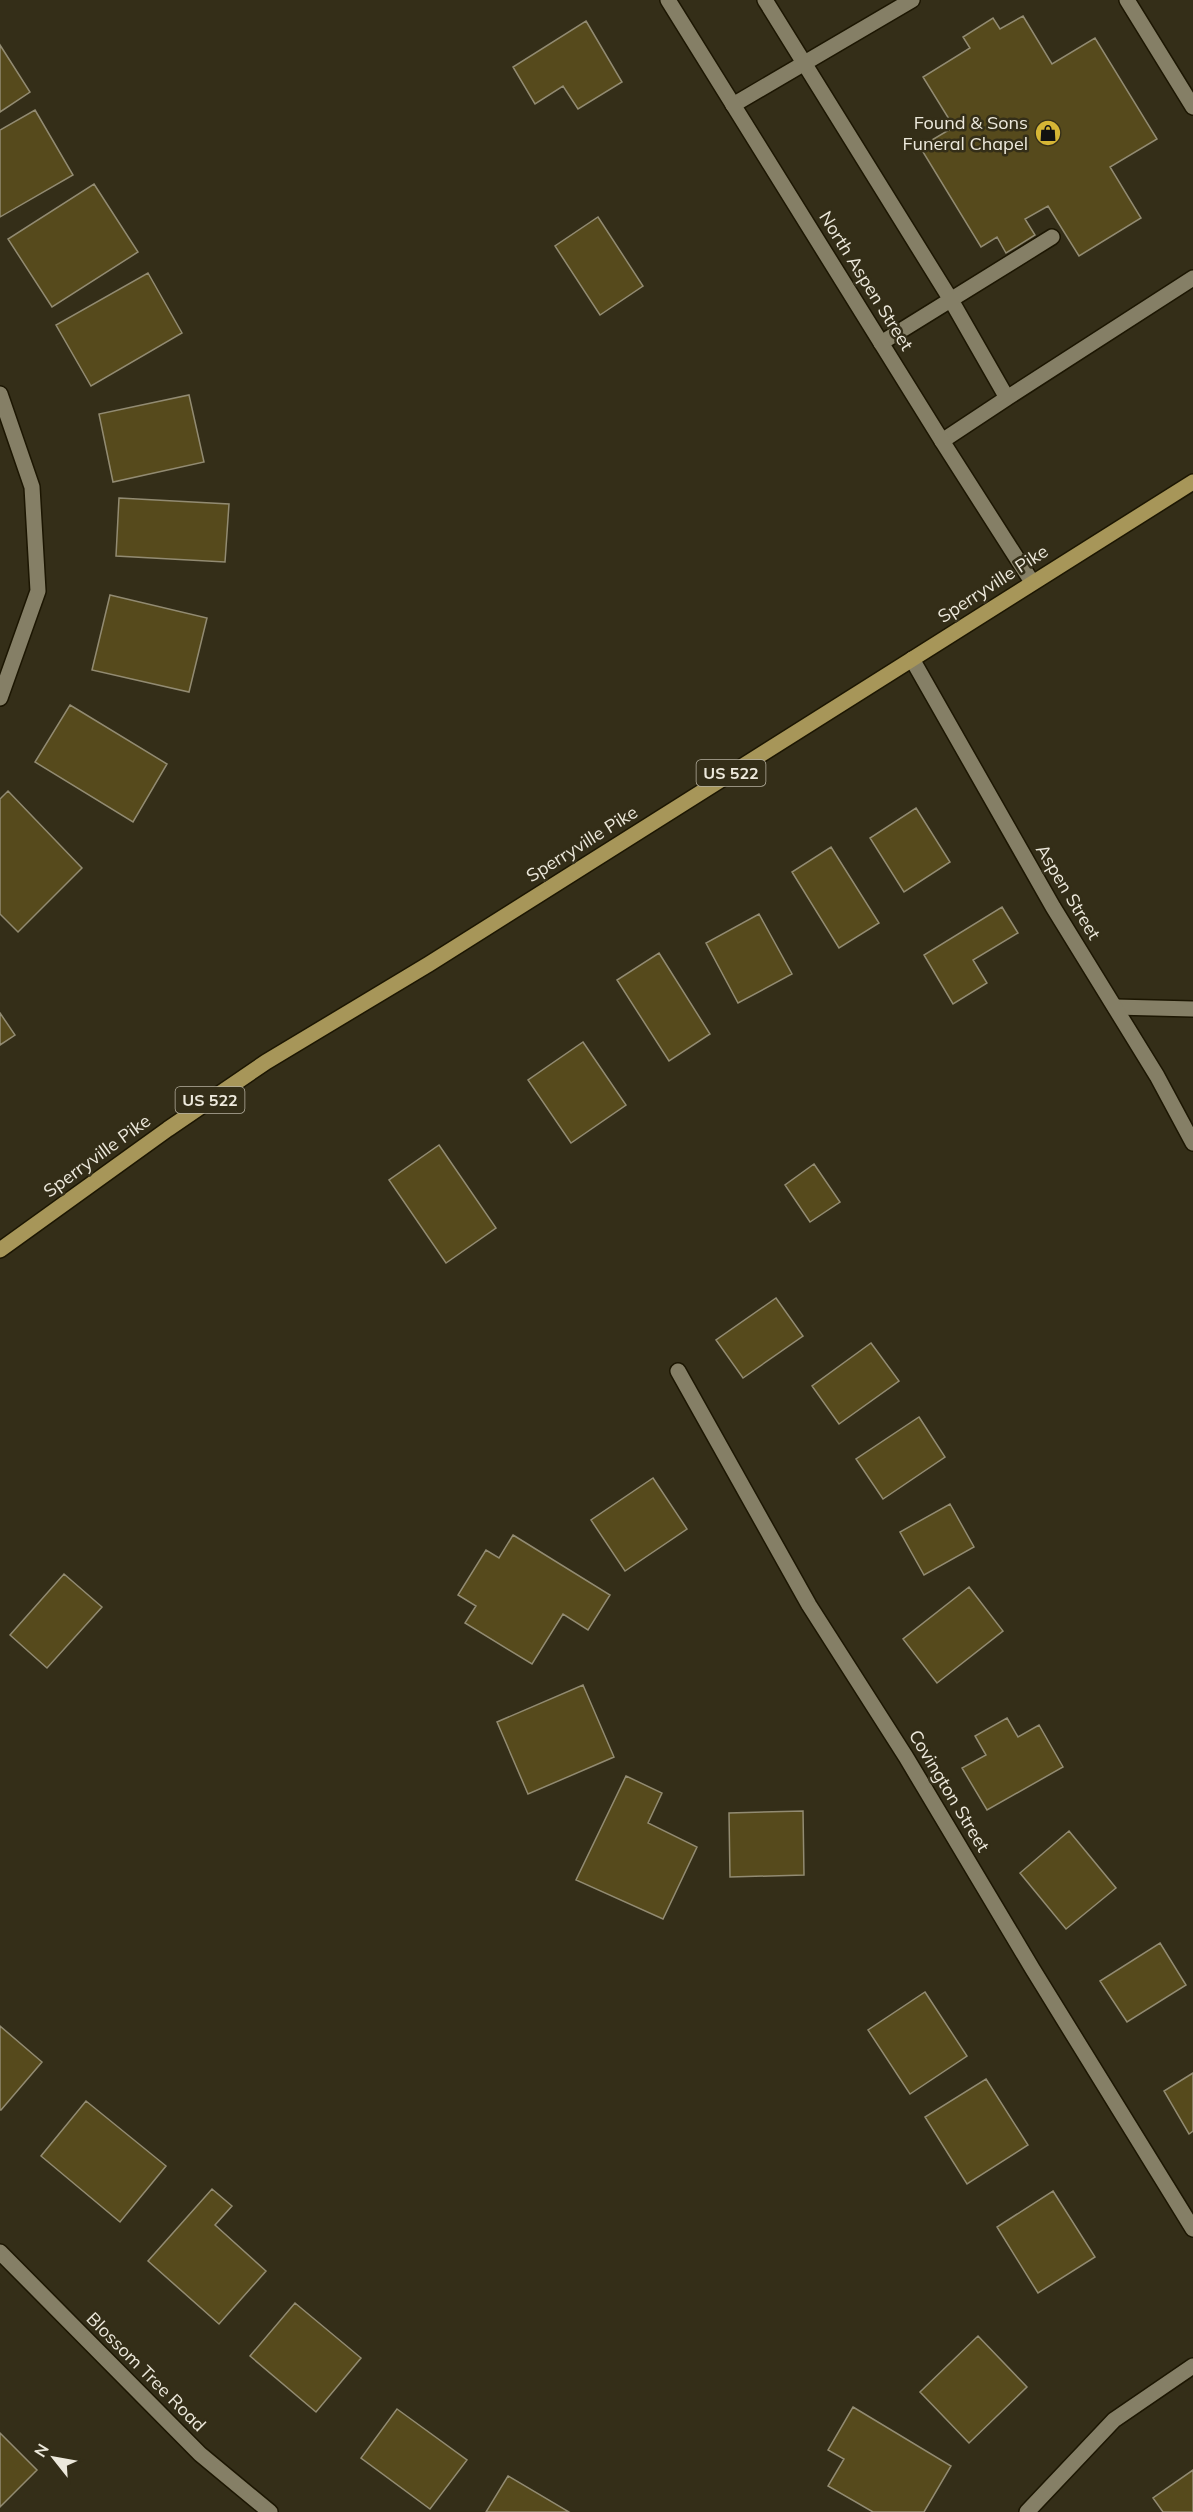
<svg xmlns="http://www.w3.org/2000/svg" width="1193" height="2512" font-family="Mulish,sans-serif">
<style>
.building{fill:#564a1c;stroke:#928b72;stroke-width:1.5}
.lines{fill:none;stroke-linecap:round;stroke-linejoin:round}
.lane-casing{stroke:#1c1602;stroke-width:18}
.street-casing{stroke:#1c1602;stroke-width:18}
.primary-casing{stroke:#1c1602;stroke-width:18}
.lane{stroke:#857f66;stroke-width:15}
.street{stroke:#857f66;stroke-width:15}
.primary{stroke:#a79659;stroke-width:15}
.labels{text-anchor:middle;stroke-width:5;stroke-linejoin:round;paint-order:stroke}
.shield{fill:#342e18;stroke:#b6b1a1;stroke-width:1.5}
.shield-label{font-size:16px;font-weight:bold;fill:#ede9dc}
.poi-label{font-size:18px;fill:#ede9dc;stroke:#342e18;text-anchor:end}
.street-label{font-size:18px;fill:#ede9dc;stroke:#342e18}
</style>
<rect width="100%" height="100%" fill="#342e18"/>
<!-- building -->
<path class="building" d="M1023,16l29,48 43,-26 62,101 -47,28 31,51 -62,38 -31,-50 -23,13 10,16 -29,18 -9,-16 -16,10 -61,-100 34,-20 -31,-50 47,-29 -7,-11 30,-19 7,11z
M586,21l36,61 -44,27 -15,-23 -28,18 -22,-37z
M0,45l30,47 -30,20z
M35,110l38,65 -73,42v-87z
M94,184l44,68 -86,55 -44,-68z
M598,217l45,69 -43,29 -45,-69z
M148,273l34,60 -91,53 -35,-61z
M189,395l15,67 -91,20 -14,-68z
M119,498l110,6 -4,58 -109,-6z
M110,595l97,23 -18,74 -97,-22z
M70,705l97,59 -34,58 -98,-60z
M8,791l74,77 -64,64 -18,-18v-115z
M916,808l34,54 -46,30 -34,-54z
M831,847l48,76 -40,25 -47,-76z
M1002,907l16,26 -45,27 14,23 -34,21 -29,-49z
M759,914l33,60 -54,29 -32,-60z
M659,953l51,81 -41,27 -52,-81z
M0,1013l15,22 -15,10z
M583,1042l43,63 -55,38 -43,-63z
M439,1145l57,83 -50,35 -57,-83z
M814,1164l26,38 -30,20 -25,-37z
M776,1298l27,38 -60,42 -27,-38z
M871,1343l28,38 -60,43 -27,-38z
M919,1417l26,40 -62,42 -27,-40z
M653,1478l34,51 -62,42 -34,-51z
M950,1504l24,43 -50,28 -24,-43z
M513,1535l97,60 -22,35 -25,-16 -31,50 -67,-41 11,-17 -18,-11 28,-45 13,8z
M64,1574l38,33 -55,61 -37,-33z
M969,1587l34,44 -66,52 -34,-44z
M583,1685l31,72 -86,37 -31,-72z
M1007,1718l11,19 21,-12 24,42 -76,43 -25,-42 24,-13 -11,-19z
M626,1776l36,17 -14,30 49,24 -34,72 -87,-39z
M803,1811l1,64 -74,2 -1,-64z
M1069,1831l47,57 -50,41 -46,-56z
M1160,1943l26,42 -59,37 -27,-41z
M925,1992l42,64 -57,38 -42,-64z
M0,2026l42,36 -41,48h-1z
M1193,2073v58l-4,3 -25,-43z
M986,2079l42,66 -61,39 -42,-67z
M86,2101l80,65 -46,56 -79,-66z
M212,2189l20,17 -17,19 51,46 -47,53 -71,-63z
M1053,2191l42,66 -57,36 -41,-66z
M295,2303l66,55 -45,54 -66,-56z
M978,2336l49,51 -58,56 -49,-51z
M853,2407l98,59 -27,46h-51l-45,-26 16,-27 -16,-9z
M397,2409l70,51 -37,49 -69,-51z
M0,2433l37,37 -37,37z
M1193,2470v42h-30l-10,-14z
M508,2476l61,36h-83z"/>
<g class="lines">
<!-- lane casing -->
<g class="lane-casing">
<path id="lane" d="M765,0l186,300 56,98 -65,43
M1127,0l66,107
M733,105l179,-105
M881,343l171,-106
M1007,398l186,-120
M1115,1007l78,2"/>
</g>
<!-- street casing -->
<g class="street-casing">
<path id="street" d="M668,0l274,441 90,141
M0,394l32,93 6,104 -38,107
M912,659l141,248 104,169 36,67
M678,1371l131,234 97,152 126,211 161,261
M0,2252l200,202 70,58
M1027,2512l87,-92 79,-54"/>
</g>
<!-- primary casing -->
<g class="primary-casing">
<path id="primary" d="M0,1250l168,-121 98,-67 163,-98 764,-482"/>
</g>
<!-- lane -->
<use href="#lane" class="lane"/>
<!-- street -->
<use href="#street" class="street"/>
<!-- primary -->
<use href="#primary" class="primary"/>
</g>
<!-- icons -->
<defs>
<g id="shop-disc" transform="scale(1.35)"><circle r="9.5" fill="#d5b535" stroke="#342e18"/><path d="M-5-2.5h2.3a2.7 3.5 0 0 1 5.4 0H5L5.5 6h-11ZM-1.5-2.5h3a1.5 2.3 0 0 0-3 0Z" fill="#111"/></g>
</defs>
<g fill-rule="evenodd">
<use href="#shop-disc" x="1048" y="133"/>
</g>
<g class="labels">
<!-- shield labels -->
<g class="shield">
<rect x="696.5" y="760" width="69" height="26" rx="4.5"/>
<rect x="175.5" y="1087" width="69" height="26" rx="4.5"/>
</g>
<g class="shield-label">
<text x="731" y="779">US 522</text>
<text x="210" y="1106">US 522</text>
</g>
<!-- poi labels -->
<g class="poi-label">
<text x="1028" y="129">Found &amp; Sons<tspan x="1028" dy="21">Funeral Chapel</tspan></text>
</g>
<!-- street labels -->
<g class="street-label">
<text transform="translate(866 281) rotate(58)" y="6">North Aspen Street</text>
<text transform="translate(993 584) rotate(-33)" y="6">Sperryville Pike</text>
<text transform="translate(582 844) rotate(-32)" y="6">Sperryville Pike</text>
<text transform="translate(1068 892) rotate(59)" y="6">Aspen Street</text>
<text transform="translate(97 1156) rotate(-36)" y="6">Sperryville Pike</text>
<text transform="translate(949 1791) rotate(59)" y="6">Covington Street</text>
<text transform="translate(146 2372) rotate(45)" y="6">Blossom Tree Road</text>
</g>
</g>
<!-- north arrow -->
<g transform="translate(54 2458) rotate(301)" stroke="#342e18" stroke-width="4.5" paint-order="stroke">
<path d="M0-4.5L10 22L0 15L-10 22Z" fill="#ede9dc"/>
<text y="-9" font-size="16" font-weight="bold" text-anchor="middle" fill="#ede9dc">N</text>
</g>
</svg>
